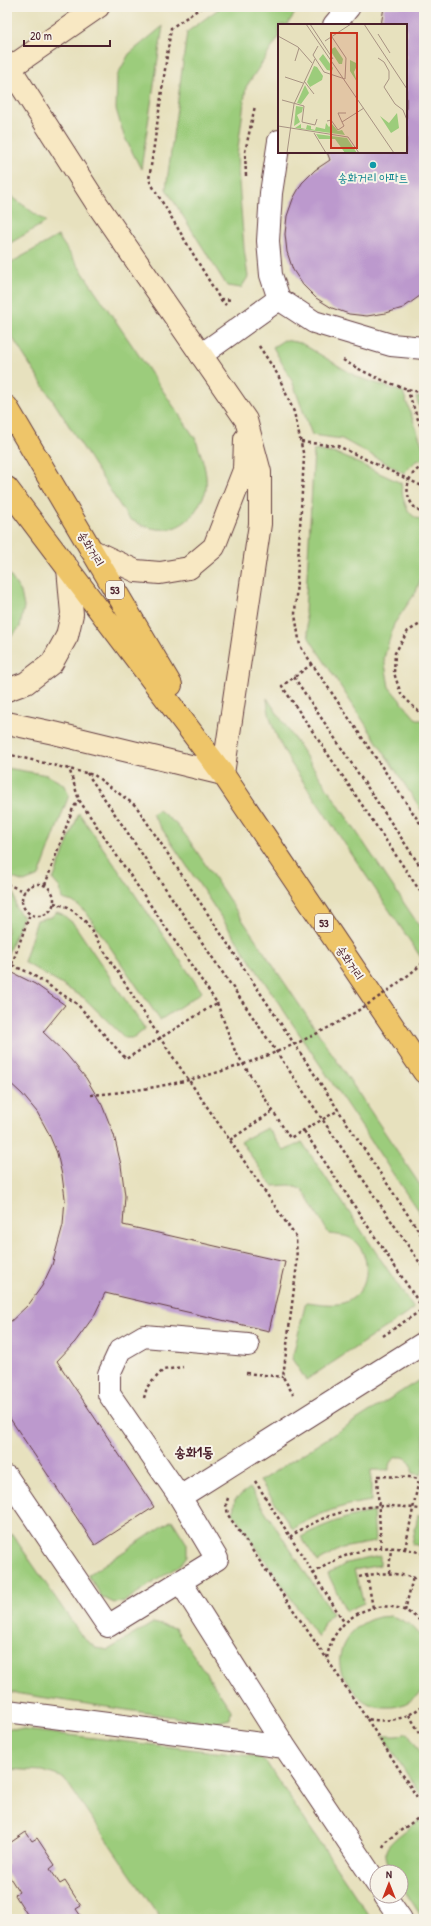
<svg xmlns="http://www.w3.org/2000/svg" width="431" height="1926" font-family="'Patrick Hand','Poor Story',sans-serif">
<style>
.green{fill:#9ccc7b;stroke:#737653}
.building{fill:#bc99cd}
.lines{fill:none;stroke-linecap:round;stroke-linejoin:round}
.street-casing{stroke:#623c41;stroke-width:24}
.secondary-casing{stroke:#623c41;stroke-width:24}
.primary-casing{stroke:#623c41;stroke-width:24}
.path{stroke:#623c41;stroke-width:2.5;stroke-dasharray:3 3;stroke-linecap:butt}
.street{stroke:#fff;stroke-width:22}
.secondary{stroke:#f8e8c3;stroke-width:22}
.primary{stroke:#eec569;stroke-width:22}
.path-bridge{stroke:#623c41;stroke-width:2.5;stroke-dasharray:3 3;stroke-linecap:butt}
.culture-dot{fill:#0f9aa8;stroke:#f7f3e8;stroke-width:1.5}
.labels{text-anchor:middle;stroke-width:4;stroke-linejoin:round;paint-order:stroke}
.shield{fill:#f7f3e8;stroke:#7e5f64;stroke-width:1}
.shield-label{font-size:11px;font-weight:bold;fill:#4a1f2b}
.culture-label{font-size:12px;fill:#0d838f;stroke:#f7f3e8}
.street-label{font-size:12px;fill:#4a1f2b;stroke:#f7f3e8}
.quarter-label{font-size:14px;font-weight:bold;fill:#4a1f2b;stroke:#f7f3e8}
.inset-road{fill:none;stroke:#a89383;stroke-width:1}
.view{fill:#c8321e;fill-opacity:0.15;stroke:#c8321e;stroke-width:2}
.inset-edge{fill:none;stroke:#4a1f2b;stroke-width:2}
</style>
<rect width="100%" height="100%" fill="#f7f3e8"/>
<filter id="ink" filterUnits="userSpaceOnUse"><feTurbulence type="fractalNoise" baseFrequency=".025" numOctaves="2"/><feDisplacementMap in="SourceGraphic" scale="8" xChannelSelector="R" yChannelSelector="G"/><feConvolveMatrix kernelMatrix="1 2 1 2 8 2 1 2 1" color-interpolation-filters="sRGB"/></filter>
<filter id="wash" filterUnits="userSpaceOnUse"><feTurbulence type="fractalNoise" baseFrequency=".012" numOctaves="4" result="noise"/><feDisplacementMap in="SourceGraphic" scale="16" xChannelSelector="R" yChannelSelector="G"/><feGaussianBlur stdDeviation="0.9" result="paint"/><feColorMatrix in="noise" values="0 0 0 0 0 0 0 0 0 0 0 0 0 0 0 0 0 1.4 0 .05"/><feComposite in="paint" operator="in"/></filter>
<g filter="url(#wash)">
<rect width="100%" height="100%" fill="#e7e1be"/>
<!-- green -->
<path class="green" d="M221,7h72l2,6 -8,12h-8v12l-33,50 -9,69 7,92 4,29 -7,11 -14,-2 -61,-97 21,-157z
M163,26l-22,143 -17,-33 -8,-27 1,-33 12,-22z
M7,193l39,29 -39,23z
M58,236l137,202c6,16 13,34 11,51 0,4 -4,10 -6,14 -16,32 -44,32 -72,15l-121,-189v-64z
M284,340l17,3 56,34 46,15 21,58v9l-8,2 -12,12 -62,-34 -30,-4 -20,-54 -19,-34z
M416,397l8,1v22z
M314,450l24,4 63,29c2,15 4,35 23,37v49l-8,23 -22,32 -10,34 5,29 26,31 9,3v93l-115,-176 -4,-26z
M7,571l14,21 3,15 -4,20 -13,14z
M267,698l157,235v29l-134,-200c-11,-20 -22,-40 -23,-64z
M7,768l40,7 16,9 6,11 -30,81 -15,6 -17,-6z
M159,810l17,14 11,13 237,354v29l-272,-406z
M79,813l123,179 -42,28 -74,-108 -13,-10 -11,-3 -2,-11 -7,-8z
M7,892l7,2 2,14 7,9 -16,38z
M57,912l5,2 12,10 71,105 -11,9h-9l-41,-40 -60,-36 13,-42 14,-3z
M267,1128l17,23 18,-9 112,167 -108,71 -14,-21 14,-57c12,1 25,4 37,1 27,-8 31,-47 10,-63 -5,-5 -18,-5 -24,-6l-26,-44 -13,-5 -18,1 -31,-45z
M424,1377v90l-3,8 -9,-2c2,-22 -25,-20 -23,-3h-18v31c-29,4 -53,12 -78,28l-33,-48z
M250,1488l82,125 -8,10 -6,15 -85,-125 2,-14z
M373,1512l2,30 -33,6 -24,14 -17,-25c24,-13 46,-21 72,-25z
M418,1515l6,1v31l-12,-3z
M172,1520l15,24v12l-7,9 -55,36 -11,2 -12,-6 -14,-22z
M12,1534l71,104 13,10 12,2 45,-27 22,5 56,82 -1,9 -16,4 -207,-31v-155z
M380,1556v9l-26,5 10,33 -18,8 -18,-37 19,-11z
M391,1616c40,13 33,33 33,71 -7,11 -19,19 -32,20 -22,1 -31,-5 -43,-23 -2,-4 -7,-8 -8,-13 -7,-23 13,-48 35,-53 4,-2 10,-1 15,-2z
M7,1728l252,29 7,5 105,157h-210l-97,-141 -21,-7 -36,-2z
M408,1733l16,25v43l-41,-65h14z
M424,1817v102h-1l-22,-34v-13h-8c-4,-6 -8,-14 -7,-21 2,-10 29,-27 38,-34z"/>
<g id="blocks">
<!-- building -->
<path class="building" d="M384,7h40v286l-21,15 -17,5 -19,3 -18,-2 -17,-6 -16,-10 -13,-13 -10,-15 -6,-18 -2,-18 2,-18 6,-17 9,-16 13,-13 15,-10 -3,-8h79v-127h-25z
M7,970l28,14 30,21 -22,27 23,22 20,24 16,27 12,30 7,30 4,31 -2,29 162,37 -16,69 -164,-38 -11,23 -19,26 -18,19 97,146 -59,38 -88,-131v-89l22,-21 13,-18 10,-21 11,-40 2,-27 -3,-23 -5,-22 -9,-21 -11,-20 -15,-18 -15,-14z
M26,1832l6,9 5,-3 18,27 -5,4 10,15 5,-3 16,25 -5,3 7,10h-53l-15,-24 4,-3 -12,-19v-28z"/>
</g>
</g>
<g filter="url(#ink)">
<use href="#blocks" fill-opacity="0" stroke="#623c41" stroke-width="1"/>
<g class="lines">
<!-- street casing -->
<g class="street-casing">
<path id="street" d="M334,25l15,-18
M279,141l-8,52 -3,48 3,34 8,24 35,23 77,23 33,3
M201,355l78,-56
M7,1477l101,149 109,-67 -37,-62 244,-154
M180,1497l-71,-103v-20l11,-24 24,-14 104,9
M180,1581l105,166
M7,1711l278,36 92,137
M385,1896l16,23"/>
</g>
<!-- secondary casing -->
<g class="secondary-casing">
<path id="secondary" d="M7,70l91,-63
M91,550l45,21 24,2 29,-5 25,-21 30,-77 1,-31
M7,690l19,-7 26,-20 15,-27 5,-22 -4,-46
M7,723l47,10 169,41 37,-250v-52l-14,-52 -149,-216 -87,-136"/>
</g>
<!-- primary casing -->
<g class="primary-casing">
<path id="primary" d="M7,407l164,278
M7,488l216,286 201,298"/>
</g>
<!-- path -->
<path class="path" d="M202,7l-31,21 -22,152 71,119 6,6
M246,176l-1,-24 10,-46
M221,299l11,1
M259,346l19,29 16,37 10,45 -9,157 5,32 124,183
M343,360c25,15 52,27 81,33
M407,389l17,47
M301,442l37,4 86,41
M424,466c-23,9 -21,39 0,48
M424,622l-16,9 -13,22 -1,20 7,21 19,19 4,1
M312,664l-30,22 142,211
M294,677l130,195
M7,754l87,21 42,31 288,433
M87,773l337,496
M7,884l18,8
M22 900a16 16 0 1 1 32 0a16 16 0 1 1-32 0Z
M45,885l28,-77 6,-8
M54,903l14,4 17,14 75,117 136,199 1,27 -14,113 10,17
M7,963l23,10 47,31 49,55 91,-56 -138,-203 -10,-32
M12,964l18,-50
M217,1003l18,48 55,87 49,-28
M304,1131l120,179
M230,1140l43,-29
M383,1336l40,-27
M246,1373l37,4
M144,1398l3,-11 16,-17 20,-3
M255,1481l89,141
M228,1498l-2,6 2,11 99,144
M290,1537c39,-28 87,-37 134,-27
M381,1547l-4,-71 32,1 15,3
M405,1549l14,-70
M389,1573l2,-25
M313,1574c32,-24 73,-34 111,-20
M367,1575l6,33
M359,1577c22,-6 43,-4 65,4
M405,1611l8,-34
M424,1625c-32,-38 -92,-13 -97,34l40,60c21,4 42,0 57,-15
M409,1715l15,25
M367,1719l57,89
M383,1847l3,-6 38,-27"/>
<!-- street -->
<use href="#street" class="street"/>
<!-- secondary -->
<use href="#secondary" class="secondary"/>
<!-- primary -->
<use href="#primary" class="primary"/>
<!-- path-bridge -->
<path class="path-bridge" d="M91,1095c121,-9 241,-53 333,-133"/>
</g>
</g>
<!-- markers -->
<circle class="culture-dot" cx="373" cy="165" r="4"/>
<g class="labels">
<!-- shield labels -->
<g class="shield">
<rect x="106" y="581" width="18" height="18" rx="3"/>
<rect x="315" y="914" width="18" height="18" rx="3"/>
</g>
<g class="shield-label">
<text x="115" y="594">53</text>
<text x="324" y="927">53</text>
</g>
<!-- culture labels -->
<g class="culture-label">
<text x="373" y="182">송화거리 아파트</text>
</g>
<!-- street labels -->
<g class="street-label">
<text transform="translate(91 549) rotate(59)" y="4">송화거리</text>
<text transform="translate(350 963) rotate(56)" y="4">송화거리</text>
</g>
<!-- quarter labels -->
<g class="quarter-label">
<text x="194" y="1457">송화1동</text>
</g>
</g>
<!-- overview -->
<g transform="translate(278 24)">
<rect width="129" height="129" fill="#e7e1be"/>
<path d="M57,23l8,12 -1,5h-3l-9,-14zM45,30l10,14 -1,3 -5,-1 -8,-11zM72,36l8,4 -4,8 3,10 -7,-11zM36,42l3,1 6,9 -1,4 -12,7 -3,-5zM27,61l4,8 -8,11 -4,-1zM18,82l7,1 -1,5 -5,3 3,7 -6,4zM119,89l2,15 -8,5 -11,-17 9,7zM48,99l3,4 3,-3 6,7 4,-1 3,5 -50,-7 6,-4v4l5,1 1,-4 4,1v3l4,1 1,-3 9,2zM38,110l31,4 10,15h-12l-10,-14h-16z" fill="#9ccc7b"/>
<path class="inset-road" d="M28,0l88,129M32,0l23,35M86,0l43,65M100,10l12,19M0,12l20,11 14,16M47,17l26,-17M40,22l-5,9 11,17 21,7 1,-21 -14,-21M100,34l6,4 5,9v8l-5,8 11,17 8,6 4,10M17,37l4,-13M7,53l18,6M26,57l10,13M4,76l22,6 -2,16 13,3 2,-6M49,97l4,-1 7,10 6,-4 -2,-4 22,-14M64,98l-4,-9h8M0,102l70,11 11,16M36,109l12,20M9,129l7,-49 21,-45"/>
<path class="view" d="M53,9h26v115h-26z"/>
<rect width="129" height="129" class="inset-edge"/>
</g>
<!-- margin -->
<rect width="431" height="1926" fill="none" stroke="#f7f3e8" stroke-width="24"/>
<!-- north arrow -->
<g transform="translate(389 1884)"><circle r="19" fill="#f7f3e8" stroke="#b29e9c"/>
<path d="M0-3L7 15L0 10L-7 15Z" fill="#c8321e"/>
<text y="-6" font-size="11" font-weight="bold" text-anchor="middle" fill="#4a1f2b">N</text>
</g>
<!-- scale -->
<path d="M24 40v6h86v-6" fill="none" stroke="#4a1f2b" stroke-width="2"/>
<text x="30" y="40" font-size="12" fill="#4a1f2b" stroke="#f7f3e8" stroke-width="3" paint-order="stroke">20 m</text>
</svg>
